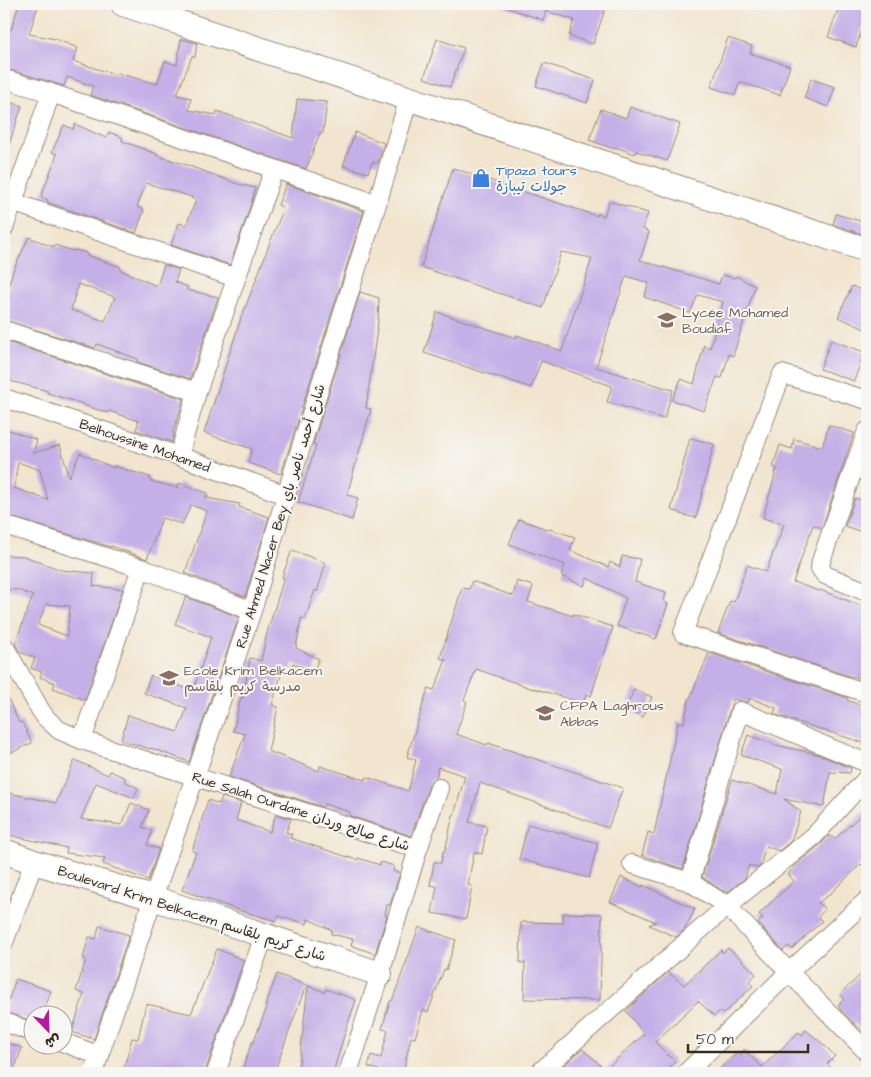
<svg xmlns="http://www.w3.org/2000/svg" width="871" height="1077" font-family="'Architects Daughter','Playpen Sans Arabic',sans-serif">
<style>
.building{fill:#c4afe7;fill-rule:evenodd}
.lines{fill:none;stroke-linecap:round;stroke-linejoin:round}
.street-casing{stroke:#968876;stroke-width:20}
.secondary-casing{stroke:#968876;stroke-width:26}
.street{stroke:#fff;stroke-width:18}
.secondary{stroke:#fff;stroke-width:24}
.labels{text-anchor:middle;stroke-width:4;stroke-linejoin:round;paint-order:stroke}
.shop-label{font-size:14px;fill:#366cbe;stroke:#f6f6f2;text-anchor:start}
.education-label{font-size:14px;fill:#785e54;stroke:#f6f6f2;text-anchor:start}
.street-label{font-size:14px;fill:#3b2a1e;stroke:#f6f6f2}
</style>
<rect width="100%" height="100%" fill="#f6f6f2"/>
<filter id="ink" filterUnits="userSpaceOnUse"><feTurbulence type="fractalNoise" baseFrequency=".02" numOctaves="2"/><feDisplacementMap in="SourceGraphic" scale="10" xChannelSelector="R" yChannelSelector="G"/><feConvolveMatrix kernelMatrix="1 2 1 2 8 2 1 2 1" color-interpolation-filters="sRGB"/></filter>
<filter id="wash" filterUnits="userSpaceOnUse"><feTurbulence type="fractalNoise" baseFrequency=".0096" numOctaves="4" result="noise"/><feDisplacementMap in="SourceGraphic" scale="20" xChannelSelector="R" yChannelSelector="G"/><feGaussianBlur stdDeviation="1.12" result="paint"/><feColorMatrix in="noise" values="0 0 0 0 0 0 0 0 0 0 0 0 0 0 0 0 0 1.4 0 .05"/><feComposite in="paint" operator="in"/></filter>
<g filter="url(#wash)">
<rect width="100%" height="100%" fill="#f2e5cf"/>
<g id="blocks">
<!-- building -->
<path class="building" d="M19,4h10l9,2 -9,28 26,5 23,9 -5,13 43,14 1,-2 40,11 8,-23 12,4 4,-26 16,4 -2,14 -3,-1 -15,39 14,3 -2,12 27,5 1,-4 76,27 4,-39 30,3 -4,31h-3l-14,36 -216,-74 3,-9 -26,-9 -3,9 -58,-17 1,-1 -3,-1v-39l7,2z
M502,4h105l-14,40 -24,-8 5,-16 -28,-9 -3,9 -41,-14z
M840,4h27v11l-11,32 -28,-10z
M728,38l24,8 -2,7 40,13 -10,29 -40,-13 -5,13 -24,-8z
M437,39l27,9 -14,39 -26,-9z
M544,63l51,17 -8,23 -51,-17z
M811,79l24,8 -7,20 -24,-9z
M4,100l18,6 -16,47h-2z
M630,107l50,17 -13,37 -31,-10 -1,3 -20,-7 -1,2 -25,-9 12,-31 25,9z
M75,124l31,14 3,-6 14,6 -1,3 35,13 -1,1 31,10 51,19 17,4 -4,16 -21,61 -59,-20 8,-22 7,2 10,-25 -5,-2 1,-1 -46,-14 -9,24 7,3 -8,23 -89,-31 1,-2 -7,-3 16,-43 -5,-2 12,-27 9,4z
M355,132l29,11 -6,20 -6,-1 -4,11 -25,-7z
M453,168l144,48v-2l7,2 5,-15 39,12 -5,16 6,3 -9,28 79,24 3,-9 13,3 1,-2 19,10 -22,70 -4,-2 -7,24 -5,-1 -13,34 -32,-11 9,-21 13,5 10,-39 6,3 13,-46 -25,-7 -8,18 -46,-16 5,-14 -23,-7 -30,91 77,23 -9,29 -57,-17 5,-16 -71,-25 -10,27 -34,-12v1l-73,-24 13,-41 79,26 1,-3 45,16 30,-93 -31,-6 -18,56 -122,-41z
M286,184l78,27 -83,263 -33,-11 4,-14 -48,-16 37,-115 15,-38 13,-35 15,-37 -6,-3z
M836,214l31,9v13l-34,-12z
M29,237l24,10 1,-2 20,6 1,-1 12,3 -1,2 35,12 -1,3 37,16 7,-21 15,5 -4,12 13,5 -1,3 31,7 -28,82 -53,-17 1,-3 -41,-15 -2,4 -91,-28v-18l9,-31zM78,284l37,13 -10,24 -34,-11z
M852,286l15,7v37l-29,-13z
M360,292l19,6 -1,24 -12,86 5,1 -24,86 11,3 -6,22 -54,-18 18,-57 -3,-1z
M831,340l33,12 -10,29 -34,-12z
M4,341l180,58 -11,34h1l-2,9 -36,-12 3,-9 -30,-10 -1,2 -25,-8v-1l-36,-11 1,-2 -38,-10 1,-3 -7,-2z
M829,425l25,8 -32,95 -9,-3 -20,57 26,9 1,-1 47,18v73l-14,-5 -1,1 -134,-44 12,-32 4,1 13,-37 19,7 18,-48 -21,-6 14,-50 -4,-1 7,-22 12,4 2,-10 28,8z
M9,430l28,10 -4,13 27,-8 9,32 11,-24 34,15v-2l36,11v4l28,7 1,-5 29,10 -2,5 34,6 -1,3 30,10 -24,80 -60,-24 22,-62 -16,-6 -9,19 -20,-6 -15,41 -36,-13v1l-107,-32v-71zM18,462l22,8 8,30 -34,-12z
M690,438l24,6 -18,74 -16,-4 1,-1 -10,-3z
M855,498l12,4v32l-22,-8z
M519,519l30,11 1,-1 25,8 -5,13 38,17 2,-5 10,5 2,-11 18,3 -5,23 31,10 -2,10 4,2 -12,35 -39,-13 9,-28 -39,-20 -3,8 -23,-10 4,-11 -56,-21z
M292,550l34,13 -9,29 -2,-2 -10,29 -4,-1 -5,30 23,11 -6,13 -20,-9 -2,7 -8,-2 -11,37 6,2 -10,44 51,20 1,-5 45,14 2,-3 41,14 8,-31 -9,-3 21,-69 6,2 12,-30 -6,-2 22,-70 7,1 3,-8 41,15 4,-15 16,5 -5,16 45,14v-2l40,13 -22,69 -4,-2 -4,9 -50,-15v1l-57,-20 -12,31 3,2 -11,32 31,11 1,-2 135,45 -15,40 -128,-45 -11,39 18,4 -5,28 -8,-2 -6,33 4,1 -6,33 -34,-6 5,-27 -7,-1 4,-23 7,1 2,-12h2l8,-36h1l11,-39 -27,-9 -2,11 -4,2 -3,5 -18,51 -61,-20v-4l-26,-8 -1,3 -94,-30 16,-43 -12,-3 8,-34 2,1 7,-40 11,3 6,-28 17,-55 -2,-1z
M4,555l20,1 37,14 33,3 -1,13 30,3 -38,111 -32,-12 2,-5 -15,-6 2,-5 -11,-4 4,-10 -15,-6 -5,-9 18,-47 -15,-6 -14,-1zM46,604l24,2 -3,30 -29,-11z
M186,597l53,20 -50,145 -38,-14 -1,1 -29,-9 7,-25 50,17 9,-24 -43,-15 7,-18 42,16 18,-54 -36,-13z
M709,653l139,45 -1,2 20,8v36l-85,-27 -8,-3 2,-6 -26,-10 -2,5 -15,-4 -50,170 -41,-14 6,-23 6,2 24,-112 6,1 5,-25h1z
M4,689l15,34 3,-1 10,21 -28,13z
M634,689l18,8 -9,20 -17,-8z
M748,735l28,10 41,9 34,14 -1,5 -20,-1 -6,35 -40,-8 17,13 -10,29 -12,10 -13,-5 -6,20 -2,2 -9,-3 -4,13 -17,14 -7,-2 -19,-13 30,-97 45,14 5,-25 -41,-14z
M75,760l33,15 2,-4 16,7 -2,3 14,7 -4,10 -38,-15 -15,36 41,6 9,-22 18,7 -7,17 10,4 -5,14 12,4 -11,31 -45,-16 2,-6 -39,-5 1,-5 -63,-14v-42l52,11z
M222,797l19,6 -5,17 34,12 6,-18 15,5 -5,13 6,2 -2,4 67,22 1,-2 22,7 1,-3 13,4 -1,5 7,2 -10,32h-3l-2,10 2,1 -12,38 -24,-9 2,-6 -22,-5 1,-4 -24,-11 -1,5 -29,-8 -1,5 -36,-10 -59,-21 14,-38 -4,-1 16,-51 11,4z
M867,809v61l-6,-6 -30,29 -13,10 7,6 -7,8 4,4 -30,28 -4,-3 -5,5 -25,-28 5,-5 -4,-4 35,-33 -6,-7 6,-6 -1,-1 28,-23 8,-9 6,4z
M528,824l70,19 -9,35 -70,-19z
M621,877l21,10 1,-2 52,24 -10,20 -9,8 -27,-12 7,-3 -46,-20z
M563,913l39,1 -2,86 -76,-1 1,-36h-5l1,-41 42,1z
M99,926l30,9 -35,104 -22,-7 12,-38 -8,-3 10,-32 -3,-1 6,-21 7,2z
M419,927l37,13 -10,30 -2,-1 -16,43 -5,-2 -8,28 -4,-1 -8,36h-15l-10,-2 1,-1 -11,-3 3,-12 10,3 7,-28 -6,-1 8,-28h2z
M728,948l16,14 12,12 -7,8 4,4 -30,28 -3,-3 -6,5 -16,-15 -43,41 20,20 -11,11h-109l27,-24 11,9 12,12 39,-36 -18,-23 6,-6 36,-33 16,13 37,-35 2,3z
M217,949l27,11 -38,109v4h-64l-18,-5 8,-30 6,1 8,-35 45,10z
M867,969v66l-23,-21 -6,-9 6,-6 -4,-5z
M277,974l29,11 -32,88h-33l11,-31 1,1 14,-36h-2z
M16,979l35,12 -8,23h-11v7l-28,-9z
M308,986l17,6 1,-3 30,11 -10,29 -13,44h-35z
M806,1030l17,14 12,12 -8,8 10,9h-122l22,-20 3,2 4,-5 18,17 37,-35 3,3z
M4,1042l18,6 -9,25h-9z"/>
</g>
</g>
<g filter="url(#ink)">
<use href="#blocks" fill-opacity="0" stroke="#968876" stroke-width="1"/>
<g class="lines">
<!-- street casing -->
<g class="street-casing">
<path id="street" d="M4,79l47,14 326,111
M12,202l224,76
M4,228l47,-135
M4,330l193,62
M4,398l175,58 107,39
M867,400l-85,-26 -99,259 184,60
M867,431l-46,130 -1,7 5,7 42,17
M179,456l18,-64 77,-223
M4,525l137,43 111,43
M4,646l37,65 5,7 13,12 23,10 336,109 -38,125 -32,99
M82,740l59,-172
M418,849l21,-61
M632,864l58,18 37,24 62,66 78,80
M690,882l50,-171 127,52
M4,942l30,-80
M4,1022l28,10
M62,1042l38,14
M93,1073l159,-462 34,-116 91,-291 32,-106
M216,1073l48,-137
M539,1073l188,-167 87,-70 53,-58
M686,1073l103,-101 78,-72"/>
</g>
<!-- secondary casing -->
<g class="secondary-casing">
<path id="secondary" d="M123,4l744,246
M4,851l30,11 119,36 227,76"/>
</g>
<!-- street -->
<use href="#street" class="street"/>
<!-- secondary -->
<use href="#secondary" class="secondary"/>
</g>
</g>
<!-- icons -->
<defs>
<g id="shop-bare" transform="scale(1.5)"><path d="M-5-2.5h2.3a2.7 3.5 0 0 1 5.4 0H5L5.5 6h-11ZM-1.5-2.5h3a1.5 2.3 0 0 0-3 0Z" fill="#3f7fe0" stroke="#f6f6f2" stroke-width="2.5" paint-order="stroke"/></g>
<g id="school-bare" transform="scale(1.5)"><path d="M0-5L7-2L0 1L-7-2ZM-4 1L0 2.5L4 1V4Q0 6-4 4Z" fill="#8d6e63" stroke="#f6f6f2" stroke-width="2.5" paint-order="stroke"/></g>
<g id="university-bare" transform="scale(1.5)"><path d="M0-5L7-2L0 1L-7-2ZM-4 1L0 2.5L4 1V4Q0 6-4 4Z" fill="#8d6e63" stroke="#f6f6f2" stroke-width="2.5" paint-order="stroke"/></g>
</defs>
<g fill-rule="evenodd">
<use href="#shop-bare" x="481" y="178"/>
<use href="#school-bare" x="667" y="320"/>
<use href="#school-bare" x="169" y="678"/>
<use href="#university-bare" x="545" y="713"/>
</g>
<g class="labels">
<!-- shop labels -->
<g class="shop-label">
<text x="496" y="175">Tipaza tours<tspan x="496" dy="16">جولات تيبازة</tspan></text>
</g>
<!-- education labels -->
<g class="education-label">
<text x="682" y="317">Lycée Mohamed<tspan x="682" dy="16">Boudiaf</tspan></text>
<text x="184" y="675">Ecole Krim Belkacem<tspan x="184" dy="16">مدرسة كريم بلقاسم</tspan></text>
<text x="560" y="710">CFPA Laghrous<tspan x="560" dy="16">Abbas</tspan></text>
</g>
<!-- street labels -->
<g class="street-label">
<text transform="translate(145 445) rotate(19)" y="5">Belhoussine Mohamed</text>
<text transform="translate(280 516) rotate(-73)" y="5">Rue Ahmed Nacer Bey شارع أحمد ناصر باي</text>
<text transform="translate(301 811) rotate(18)" y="5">Rue Salah Ourdane شارع صالح وردان</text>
<text transform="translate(192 913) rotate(18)" y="5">Boulevard Krim Belkacem شارع كريم بلقاسم</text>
</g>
</g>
<!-- margin -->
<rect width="871" height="1077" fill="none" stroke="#f6f6f2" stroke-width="20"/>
<!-- north arrow -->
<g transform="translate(48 1030) rotate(157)"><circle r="24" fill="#f6f6f2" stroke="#aba49d"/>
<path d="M0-4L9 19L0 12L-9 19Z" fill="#b5179e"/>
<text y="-8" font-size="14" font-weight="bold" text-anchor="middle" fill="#3b2a1e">ش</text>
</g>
<!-- scale -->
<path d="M688 1044v8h120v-8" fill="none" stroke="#3b2a1e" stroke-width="2.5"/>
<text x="696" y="1044" font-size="15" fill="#3b2a1e" stroke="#f6f6f2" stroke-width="4" paint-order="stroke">50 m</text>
</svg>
